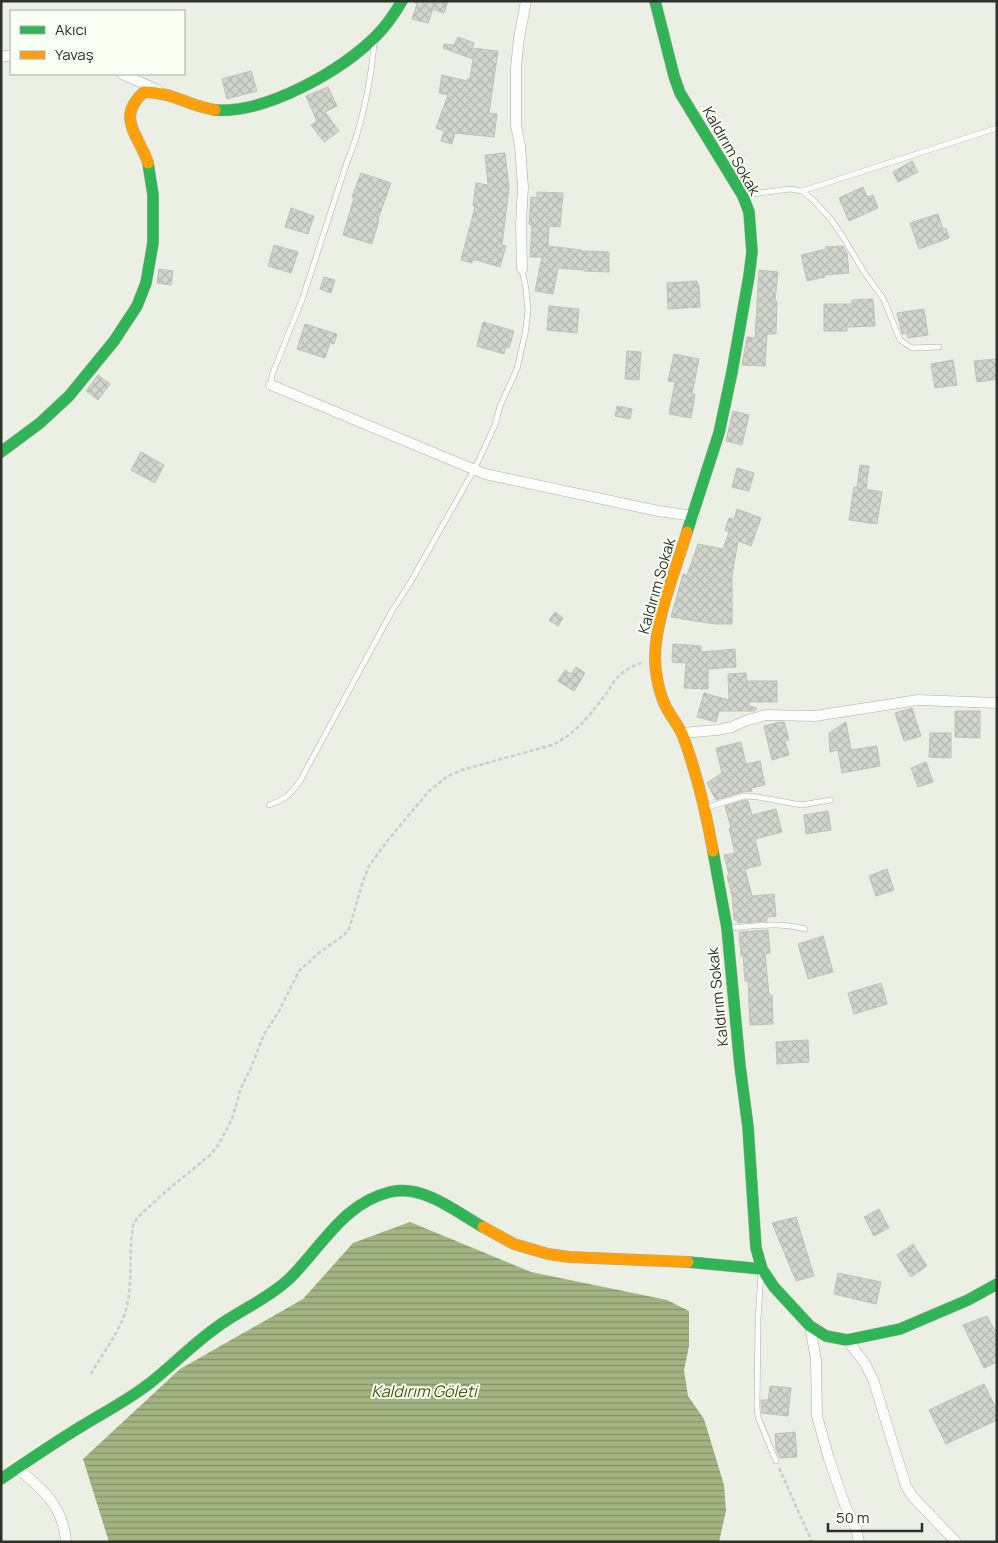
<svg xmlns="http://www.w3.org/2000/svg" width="998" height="1543" font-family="Manrope,sans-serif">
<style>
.water{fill:url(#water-rules)}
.building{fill:url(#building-cross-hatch);stroke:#c0c2ba}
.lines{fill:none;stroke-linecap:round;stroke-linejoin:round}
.lane-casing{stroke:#acafa8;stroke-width:6}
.street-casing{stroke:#acafa8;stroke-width:11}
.fast-casing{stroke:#acafa8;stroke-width:12}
.slow-casing{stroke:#acafa8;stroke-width:12}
.path{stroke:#cccdc9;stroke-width:2.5;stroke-dasharray:4 2.5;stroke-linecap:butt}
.lane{stroke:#fcfdfb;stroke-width:5}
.street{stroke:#fcfdfb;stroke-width:10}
.fast{stroke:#30b455;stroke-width:11}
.slow{stroke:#ff9f0a;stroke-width:11}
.labels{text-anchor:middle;stroke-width:4;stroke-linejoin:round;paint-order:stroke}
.street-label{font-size:15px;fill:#2e312a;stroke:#fafff4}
.water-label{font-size:16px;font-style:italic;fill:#435808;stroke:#fafff4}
</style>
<defs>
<pattern id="water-rules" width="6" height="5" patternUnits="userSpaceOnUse" patternTransform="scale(1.25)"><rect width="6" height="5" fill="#a2b481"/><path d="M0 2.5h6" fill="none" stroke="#84936a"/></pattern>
<pattern id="building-cross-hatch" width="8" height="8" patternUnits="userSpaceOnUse" patternTransform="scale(1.25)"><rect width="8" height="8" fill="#d2d5cd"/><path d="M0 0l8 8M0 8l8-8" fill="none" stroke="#b5b7b0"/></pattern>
</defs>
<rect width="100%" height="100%" fill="#ebefe4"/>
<!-- water -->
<path class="water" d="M410,1222l121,50 136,28 22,11v35l-5,24 4,26 16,23 20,66 2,26 -7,31h-610l-26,-83 97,-90 123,-70 50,-56z"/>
<!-- building -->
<path class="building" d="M415,1h33l-4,12 -11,-4 -5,14 -16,-4 5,-15 -2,-1z
M458,37l16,6 -2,5 26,3 -9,62 8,1 -3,23 -39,-4 -3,11 -11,-3 3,-10 -8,-3 12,-33 -9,-2 3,-18 25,6v-2h3l3,-20 -30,-11 1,-4 10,1z
M251,71l6,20 -30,8 -5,-20z
M328,87l9,19 -12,6 14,19 -15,11 -13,-17 6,-4 -11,-25z
M505,153l4,35 -7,57 4,1 -6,21 -27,-8 -1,4 -11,-3 14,-53 -2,-1 3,-23 12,2 -3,-30z
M912,161l6,11 -20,10 -5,-10z
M361,173l30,10 -13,36 1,1 -7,24 -29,-9 11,-37 -2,-1z
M863,187l4,10 6,-2 5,13 -29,13 -10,-23z
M537,192l26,1 -3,34 -11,-1 -1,20 33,4v1l28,1v20l-25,-1v-1l-26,-2 -5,26 -18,-3 7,-34h-12l2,-32 -3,-1 2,-27 6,1z
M291,208l23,8 -6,18 -23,-7z
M938,214l5,15 3,-1 3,10 -30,11 -9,-26z
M274,245l24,7 -7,21 -23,-7z
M843,246l4,7 2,20 -25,2 1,2 -18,4 -6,-26 25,-6v-2z
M159,269l14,2 -2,14 -14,-2z
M759,270l19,2 -3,29h2l-1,33h-9l-2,32 -23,-1 5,-28 8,1z
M324,277l11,3 -4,13 -11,-4z
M697,281l1,4h1l1,22 -32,2 -1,-26z
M873,299l2,27 -28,1v4h-23v-27h28v-4z
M549,306l30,3 -2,24 -30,-3z
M924,309l4,26 -20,3 -1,-5 -5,1 -5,-21z
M483,322l31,9 -5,17 -3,-1 -2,7 -27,-8z
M305,324l32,10 -3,10 -4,-1 -5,15 -28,-9z
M627,351l14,1 -2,28 -14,-1z
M674,354l25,5 -7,35h3l-4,24 -22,-4 6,-32 -7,-1z
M996,359l1,20 -20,3 -3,-21z
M953,360l4,25 -22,3 -4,-24z
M98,375l12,9 -12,16 -12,-9z
M617,406l15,3 -2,10 -15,-3z
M733,411l16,4 -7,30 -16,-4z
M141,452l23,13 -9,18 -24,-13z
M860,465l9,1 -3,23 16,3 -5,32 -28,-4 5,-33h3z
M737,468l17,5 -5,18 -17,-4z
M737,509l24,9 -10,28 -13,-5 -6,34v49h-17l-44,-7 12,-43 4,1 11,-31 25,5 6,-17 -4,-2 4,-12 5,1z
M555,612l8,6 -5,8 -9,-6z
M673,644l28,2v6l34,-3 1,18 -28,2v20l-24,-1 2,-25 -14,-1z
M576,667l9,6 -11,18 -16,-10 7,-11 6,4z
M746,673l1,8h30v21h-28v4l8,2 -2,3h-36l-3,11 -19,-5 7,-24 25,7 -1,-26z
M912,708l9,28 -17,5 -9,-28z
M955,711h25v27l-25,-1z
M780,722h4l5,18 -4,1 4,14 -17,5 -8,-34z
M846,722l5,28 26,-4 3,20 -38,7 -4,-23 -8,2 -1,-19z
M930,733h21v25l-22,-1z
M741,742l5,22 14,-3 5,24 -14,3 1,3 -9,1 -27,8 -9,-17 15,-10 -6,-25z
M926,762l7,20 -15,5 -7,-19z
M744,800l4,1 4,14 24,-6 6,23 -27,7 6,26 -16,4 7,27 22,-2 2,22 -9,1v4l-29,2 -1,-3h-3l-2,-25 -5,-19 2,-1 -5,-20 11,-2 -6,-25h2l-6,-22z
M828,811l3,19 -25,4 -2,-19z
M887,869l7,21 -18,6 -7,-20z
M768,930l2,23 -5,1 4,41h3l1,29 -23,1 -2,-44h-3l-2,-25h-2l-2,-24z
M823,936l10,36 -25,7 -10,-35z
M881,983l6,21 -33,10 -6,-21z
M808,1040l1,22 -32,2 -1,-22z
M879,1209l10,19 -15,8 -10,-19z
M796,1217l18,59 -18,5 -24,-58z
M913,1244l14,22 -16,11 -14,-22z
M838,1273l43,9 -5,22 -42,-10z
M987,1316l10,19v27l-13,6 -21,-43z
M984,1384l13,26v10l-51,24 -17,-34z
M770,1386l21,2 -3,28 -26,-3 -1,-13h7z
M795,1432l2,25 -17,1 -4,-9 -1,-15z"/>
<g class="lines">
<!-- lane casing -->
<g class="lane-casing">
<path id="lane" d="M802,191l195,-63
M744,195l46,-6 12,2 10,8 18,19 13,19 21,35 20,28 16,40 12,8 27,-1
M271,385l1,-10 31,-78 44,-135c14,-32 25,-85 27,-120
M269,805c17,-6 21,-10 31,-24l92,-170 18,-28 64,-113 21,-45 5,-19 17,-37 8,-35 3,-23 -2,-22 -4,-20
M705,808l39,-12 14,1 43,8 30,-5
M729,928c26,-2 50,-6 76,1
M761,1273l-3,47 -1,87 1,10 18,44"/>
</g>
<!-- street casing -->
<g class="street-casing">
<path id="street" d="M1,57l10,-2
M122,74l36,16
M522,269l-1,-46 2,-36 -3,-41 -4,-21v-58l3,-29 7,-37
M271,385l214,89 173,37 36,5
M682,733l35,-3 15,-3 13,-6 21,-6 49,1 103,-16 79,3
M810,1326l6,34 1,56 12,43 16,46 11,23 3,14
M847,1340l17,22 9,17 33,107 7,11 43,45
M17,1468c27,22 46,38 49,74"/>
</g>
<!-- fast casing -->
<g class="fast-casing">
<path id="fast" d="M655,1l19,75 6,17 63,103 6,16 3,40 -3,24 -17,96 -13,61 -32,99
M215,110c51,4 128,-40 162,-75 10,-10 18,-22 25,-34
M1,452l39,-29 29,-27 45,-55 23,-35 9,-23 7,-40v-48l-5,-32
M713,851l14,77 13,138 8,61 8,121 6,21 12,18 36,39 16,10 21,4 53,-11 68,-29 29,-16
M688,1262l74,7
M1,1479c25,-17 50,-34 76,-50 24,-15 50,-28 73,-46 23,-18 43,-39 67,-56 23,-17 51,-28 72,-48 32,-31 54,-76 101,-87 33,-8 66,20 93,35"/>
</g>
<!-- slow casing -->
<g class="slow-casing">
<path id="slow" d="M148,163c-9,-28 -33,-45 -4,-71 29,0 44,14 71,18
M687,532c-11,37 -32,88 -32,126 0,15 4,35 11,49 5,10 13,19 17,29 14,38 23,76 30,115
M483,1227l31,17 34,10 21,3 119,5"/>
</g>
<!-- path -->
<path class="path" d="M91,1374c11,-20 27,-40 34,-61 9,-29 3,-59 8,-88l4,-7 28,-26 45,-37 9,-11 13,-25 9,-31 10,-20 13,-34 14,-21 21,-42 21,-19 24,-17 5,-6 14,-48 6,-15 19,-26 41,-49 19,-15 17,-7 87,-24c24,-11 38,-30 54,-51 4,-6 8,-14 14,-19 7,-7 16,-10 24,-13
M779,1468l33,74"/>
<!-- lane -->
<use href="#lane" class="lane"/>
<!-- street -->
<use href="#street" class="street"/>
<!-- fast -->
<use href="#fast" class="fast"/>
<!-- slow -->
<use href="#slow" class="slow"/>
</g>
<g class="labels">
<!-- street labels -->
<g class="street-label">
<text transform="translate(731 151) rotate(60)" y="5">Kaldırım Sokak</text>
<text transform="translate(657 586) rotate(-74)" y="5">Kaldırım Sokak</text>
<text transform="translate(718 997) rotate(-96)" y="5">Kaldırım Sokak</text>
</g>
<!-- water labels -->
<g class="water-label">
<text x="424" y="1397">Kaldırım Göleti</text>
</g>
</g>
<!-- border -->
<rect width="998" height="1543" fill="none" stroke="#2e312a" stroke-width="5"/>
<!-- legend -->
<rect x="10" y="10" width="175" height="65" fill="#fafff4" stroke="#a8ada3"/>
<rect x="20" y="26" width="25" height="8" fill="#30b455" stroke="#a8ada3"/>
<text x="55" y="35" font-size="15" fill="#2e312a">Akıcı</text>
<rect x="20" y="51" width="25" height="8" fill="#ff9f0a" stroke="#a8ada3"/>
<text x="55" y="60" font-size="15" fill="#2e312a">Yavaş</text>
<!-- scale -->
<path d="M828 1523v8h94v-8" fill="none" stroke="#2e312a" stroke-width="2.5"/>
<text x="836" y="1523" font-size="15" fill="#2e312a" stroke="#fafff4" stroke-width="4" paint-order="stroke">50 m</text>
</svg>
